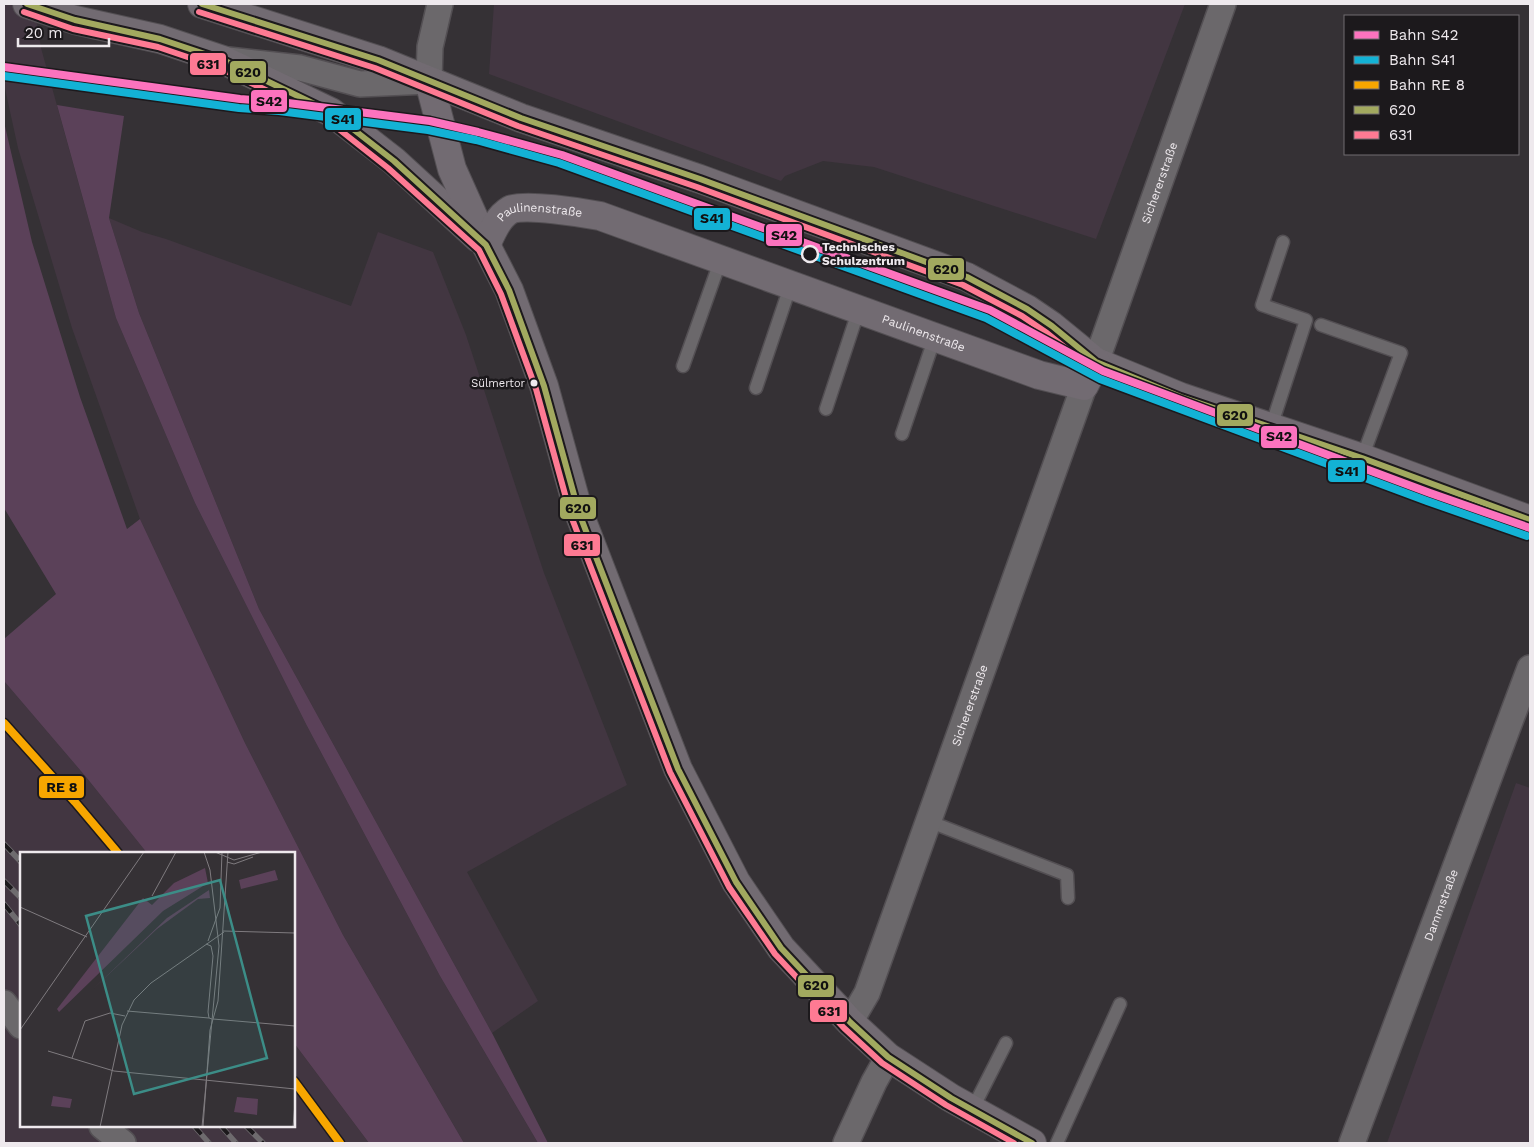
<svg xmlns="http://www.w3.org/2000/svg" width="1534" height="1147" font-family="'Work Sans',sans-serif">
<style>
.built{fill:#423641}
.green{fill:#5b4159}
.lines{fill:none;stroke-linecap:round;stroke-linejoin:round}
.lane-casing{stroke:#534f53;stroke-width:15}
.street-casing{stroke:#534f53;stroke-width:28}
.primary-casing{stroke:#534f53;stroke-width:30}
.lane{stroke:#6b686b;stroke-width:12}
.street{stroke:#6b686b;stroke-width:25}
.primary{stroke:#726b72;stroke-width:28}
.rail-casing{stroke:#6e6b6e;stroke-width:5.5}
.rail{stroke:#1c191c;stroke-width:4;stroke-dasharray:11;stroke-linecap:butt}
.bus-1-casing{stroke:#1c191c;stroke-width:10}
.bus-2-casing{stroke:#1c191c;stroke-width:10}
.bus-1{stroke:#a2a95f;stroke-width:6}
.bus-2{stroke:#fe7a93;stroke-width:6}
.rail-1-casing{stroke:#1c191c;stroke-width:11}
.rail-2-casing{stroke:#1c191c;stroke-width:11}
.rail-3-casing{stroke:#1c191c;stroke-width:11}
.rail-1{stroke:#fc73be;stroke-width:8}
.rail-2{stroke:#13b2d5;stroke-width:8}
.rail-3{stroke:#f7a600;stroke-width:8}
.stop-dot{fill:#1c191c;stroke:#eee9ed;stroke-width:2.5}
.bus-dot{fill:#eee9ed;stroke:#1c191c;stroke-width:2}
.labels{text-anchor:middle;stroke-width:5;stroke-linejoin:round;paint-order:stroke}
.bus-label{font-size:11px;fill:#eee9ed;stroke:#1c191c;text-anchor:end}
.street-label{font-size:12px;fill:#eee9ed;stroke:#1c191c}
.stop-label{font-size:12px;font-weight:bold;fill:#eee9ed;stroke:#1c191c;text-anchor:start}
.inset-road{fill:none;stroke:#7f7b7f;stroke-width:1}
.view{fill:#3c8d87;fill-opacity:0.15;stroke:#3c8d87;stroke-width:2.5}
.inset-edge{fill:none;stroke:#eee9ed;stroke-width:2.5}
.line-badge{stroke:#1c191c;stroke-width:2}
.pale-badge-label{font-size:14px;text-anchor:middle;font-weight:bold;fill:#111}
</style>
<rect width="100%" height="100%" fill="#353135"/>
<!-- built -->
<path class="built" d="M4,4h30l7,44 75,270 79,185 112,223 133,250 98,167h-74l-121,-208 -98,-192 -105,-224 -68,-191 -54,-180 -14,-64z
M494,4h691l-89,235 -222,-72 -51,-6 -38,15 -4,5 -292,-107z
M109,218l33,14 24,7 185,67 27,-74 55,20 33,83 78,238 83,212 -69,36 -91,51 71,129 -46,32 -233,-424 -120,-296z
M4,681l82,96 61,76h-126v273h273v-83l75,100h-365z
M1516,783l14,5v355h-143z"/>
<!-- green -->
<path class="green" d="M57,105l67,11 -15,102 30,95 120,296 233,424 56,110h-10l-98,-167 -133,-250 -112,-223 -79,-185z
M4,122l28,120 48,155 47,132 13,-10 105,224 98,192 121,208h-95l-75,-100v-190h-147l-61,-76 -82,-96v-42l52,-45 -52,-86z"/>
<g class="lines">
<!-- lane casing -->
<g class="lane-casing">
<path id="lane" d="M1321,325l80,28 -39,105
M683,366l38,-107
M756,388l35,-104
M826,409l33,-100
M1271,427l35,-107 -44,-15 21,-63
M902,434l33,-97
M928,821l139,54 1,23
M972,1110l34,-67
M1057,1143l63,-139"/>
</g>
<!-- street casing -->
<g class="street-casing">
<g id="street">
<path d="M228,60l72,8 60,16 69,-3 1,-34 10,-43"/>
<path id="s1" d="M1096,362l127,-358"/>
<path d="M4,1003l17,23"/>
<path id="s2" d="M850,1022l17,-29 217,-607"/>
<path d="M102,1126l21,17"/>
<path d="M846,1143l28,-61 14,-25"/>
<path id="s3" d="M1352,1143l178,-475"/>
</g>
</g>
<!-- primary casing -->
<g class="primary-casing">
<g id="primary">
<path d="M27,4l48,16 85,19 63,21 108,52 63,49 84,77"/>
<path d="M202,4l176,56 143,58 179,61 267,98 60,32 25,17 44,36 85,35 181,61 168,62"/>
<path d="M429,81l23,88 34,76 23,45 35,96 35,127 99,256 58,113 45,66 69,74 38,35 63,41 81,45"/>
<path id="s4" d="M486,245c6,-13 12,-28 24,-35 13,-7 74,3 90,6l439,159 45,11 12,-24"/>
</g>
</g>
<!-- lane -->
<use href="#lane" class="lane"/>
<!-- street -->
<use href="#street" class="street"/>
<!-- primary -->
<use href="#primary" class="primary"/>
<!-- rail casing -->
<g class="rail-casing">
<path id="rail" d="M4,844l17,18
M4,881l17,17
M4,904l17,21
M194,1126l15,17
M221,1126l15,17
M246,1126l17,17"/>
</g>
<!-- rail -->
<use href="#rail" class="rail"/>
<!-- bus-1 casing -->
<g class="bus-1-casing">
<path id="bus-1" d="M27,4l48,16 85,19 63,21 108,52 63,49 92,84 23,45 35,96 35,127 99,256 58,113 45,66 69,74 38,35 63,41 81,45
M202,4l176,56 143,58 179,61 267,98 60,32 25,17 44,36 85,35 181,61 168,62"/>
</g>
<!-- bus-2 casing -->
<g class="bus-2-casing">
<path id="bus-2" d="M24,12l49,17 85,18 62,21 106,51 62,49 91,82 22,44 35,95 35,127 99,256 59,115 46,67 69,74 38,35 64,42 68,38
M199,12l176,56 143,58 179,61 266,98 59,31 25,17 46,37 85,35 181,61 168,62"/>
</g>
<!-- bus-1 -->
<use href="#bus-1" class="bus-1"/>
<!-- bus-2 -->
<use href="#bus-2" class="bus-2"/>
<!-- rail-1 casing -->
<g class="rail-1-casing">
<path id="rail-1" d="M4,67l236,32 40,3 150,19 48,11 84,23 428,155 113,61 327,122 100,35"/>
</g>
<!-- rail-2 casing -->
<g class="rail-2-casing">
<path id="rail-2" d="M4,76l235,32 40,3 149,19 48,10 83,23 427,155 114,61 327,122 100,35"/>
</g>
<!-- rail-3 casing -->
<g class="rail-3-casing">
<path id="rail-3" d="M4,723l71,79 43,51
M294,1081l46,62"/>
</g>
<!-- rail-1 -->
<use href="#rail-1" class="rail-1"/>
<!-- rail-2 -->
<use href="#rail-2" class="rail-2"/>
<!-- rail-3 -->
<use href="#rail-3" class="rail-3"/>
</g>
<!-- markers -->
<circle class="stop-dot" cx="810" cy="254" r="8"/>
<circle class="bus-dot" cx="534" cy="383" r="4.5"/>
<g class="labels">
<!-- bus labels -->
<g class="bus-label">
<text x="525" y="387">Sülmertor</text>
</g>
<!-- street labels -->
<g class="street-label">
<text dy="4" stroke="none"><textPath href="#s1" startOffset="190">Sichererstraße</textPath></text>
<text dy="4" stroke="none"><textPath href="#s4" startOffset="72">Paulinenstraße</textPath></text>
<text dy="4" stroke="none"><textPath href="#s4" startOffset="478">Paulinenstraße</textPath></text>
<text dy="4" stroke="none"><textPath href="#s2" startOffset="339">Sichererstraße</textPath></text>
<text dy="4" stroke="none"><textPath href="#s3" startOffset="254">Dammstraße</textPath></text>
</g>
<!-- stop labels -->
<g class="stop-label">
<text x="822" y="251">Technisches<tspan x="822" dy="14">Schulzentrum</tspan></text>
</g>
</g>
<!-- overview -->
<g transform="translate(20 852)">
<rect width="275" height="275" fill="#353135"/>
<path d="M185,16l3,15 -45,28 -104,101 -2,-3 86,-111 9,7 22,-22zM255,18l3,10 -37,9 -2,-9zM189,38l1,8 -12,1 -41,30 -65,61 75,-72zM33,244l19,3 -2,9 -19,-2zM217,245l21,2 -1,16 -23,-3z" fill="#5b4159"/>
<path class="inset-road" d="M195,0l19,8 28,-8M207,10l7,2 19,-7M132,44l24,-44M0,55l67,30M203,79l72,2M188,89l12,-33 2,-56M186,92l5,2 2,10 -5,56 1,6 3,1M107,159l82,7M193,167l82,7M0,178l124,-178M28,199l66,20 181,18M52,206l13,-37 25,-8 15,3M80,275l22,-102 12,-25 17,-17 73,-51M182,275l17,-181 -9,-76 -6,-18M183,275l7,-97 8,-29 10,-149M273,275l2,-24"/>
<path class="view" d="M200,28l47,178 -133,36 -48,-178z"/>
<rect width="275" height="275" class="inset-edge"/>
</g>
<g class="line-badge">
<rect x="189" y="52" width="38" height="24" rx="5" fill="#fe7a93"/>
<rect x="229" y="60" width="38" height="24" rx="5" fill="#a2a95f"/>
<rect x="250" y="89" width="38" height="24" rx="5" fill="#fc73be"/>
<rect x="324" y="107" width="38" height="24" rx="5" fill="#13b2d5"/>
<rect x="693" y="207" width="38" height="24" rx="5" fill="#13b2d5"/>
<rect x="765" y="223" width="38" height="24" rx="5" fill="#fc73be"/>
<rect x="927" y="257" width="38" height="24" rx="5" fill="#a2a95f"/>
<rect x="1216" y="403" width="38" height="24" rx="5" fill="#a2a95f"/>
<rect x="1260" y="425" width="38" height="24" rx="5" fill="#fc73be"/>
<rect x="1327" y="459" width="39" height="24" rx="5" fill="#13b2d5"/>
<rect x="559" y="496" width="38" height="24" rx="5" fill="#a2a95f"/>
<rect x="563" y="533" width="38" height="24" rx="5" fill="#fe7a93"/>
<rect x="38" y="775" width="47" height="24" rx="5" fill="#f7a600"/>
<rect x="797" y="974" width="38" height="24" rx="5" fill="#a2a95f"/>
<rect x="809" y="999" width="39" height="24" rx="5" fill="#fe7a93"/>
</g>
<g class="pale-badge-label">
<text x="208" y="69">631</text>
<text x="248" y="77">620</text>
<text x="269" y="106">S42</text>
<text x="343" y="124">S41</text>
<text x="712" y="223">S41</text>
<text x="784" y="240">S42</text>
<text x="946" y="274">620</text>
<text x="1235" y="420">620</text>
<text x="1279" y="441">S42</text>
<text x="1347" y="476">S41</text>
<text x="578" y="513">620</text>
<text x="582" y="550">631</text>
<text x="62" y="792">RE 8</text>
<text x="816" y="990">620</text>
<text x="829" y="1016">631</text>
</g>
<!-- border -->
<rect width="1534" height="1147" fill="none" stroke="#eee9ed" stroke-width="10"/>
<!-- legend -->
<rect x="1344" y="15" width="175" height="140" fill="#1c191c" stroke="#706c70"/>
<rect x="1354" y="31" width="25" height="8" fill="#fc73be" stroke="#706c70"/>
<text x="1389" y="40" font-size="15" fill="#eee9ed">Bahn S42</text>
<rect x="1354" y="56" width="25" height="8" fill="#13b2d5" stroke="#706c70"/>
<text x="1389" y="65" font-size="15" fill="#eee9ed">Bahn S41</text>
<rect x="1354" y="81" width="25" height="8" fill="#f7a600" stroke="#706c70"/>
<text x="1389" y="90" font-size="15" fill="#eee9ed">Bahn RE 8</text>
<rect x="1354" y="106" width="25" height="8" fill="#a2a95f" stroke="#706c70"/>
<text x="1389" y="115" font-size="15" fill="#eee9ed">620</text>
<rect x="1354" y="131" width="25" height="8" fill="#fe7a93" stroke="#706c70"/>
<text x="1389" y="140" font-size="15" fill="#eee9ed">631</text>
<!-- scale -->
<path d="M18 38v8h91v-8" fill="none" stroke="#eee9ed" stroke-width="2.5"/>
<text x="25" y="38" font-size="15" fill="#eee9ed" stroke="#1c191c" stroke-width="4" paint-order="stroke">20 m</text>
</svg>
